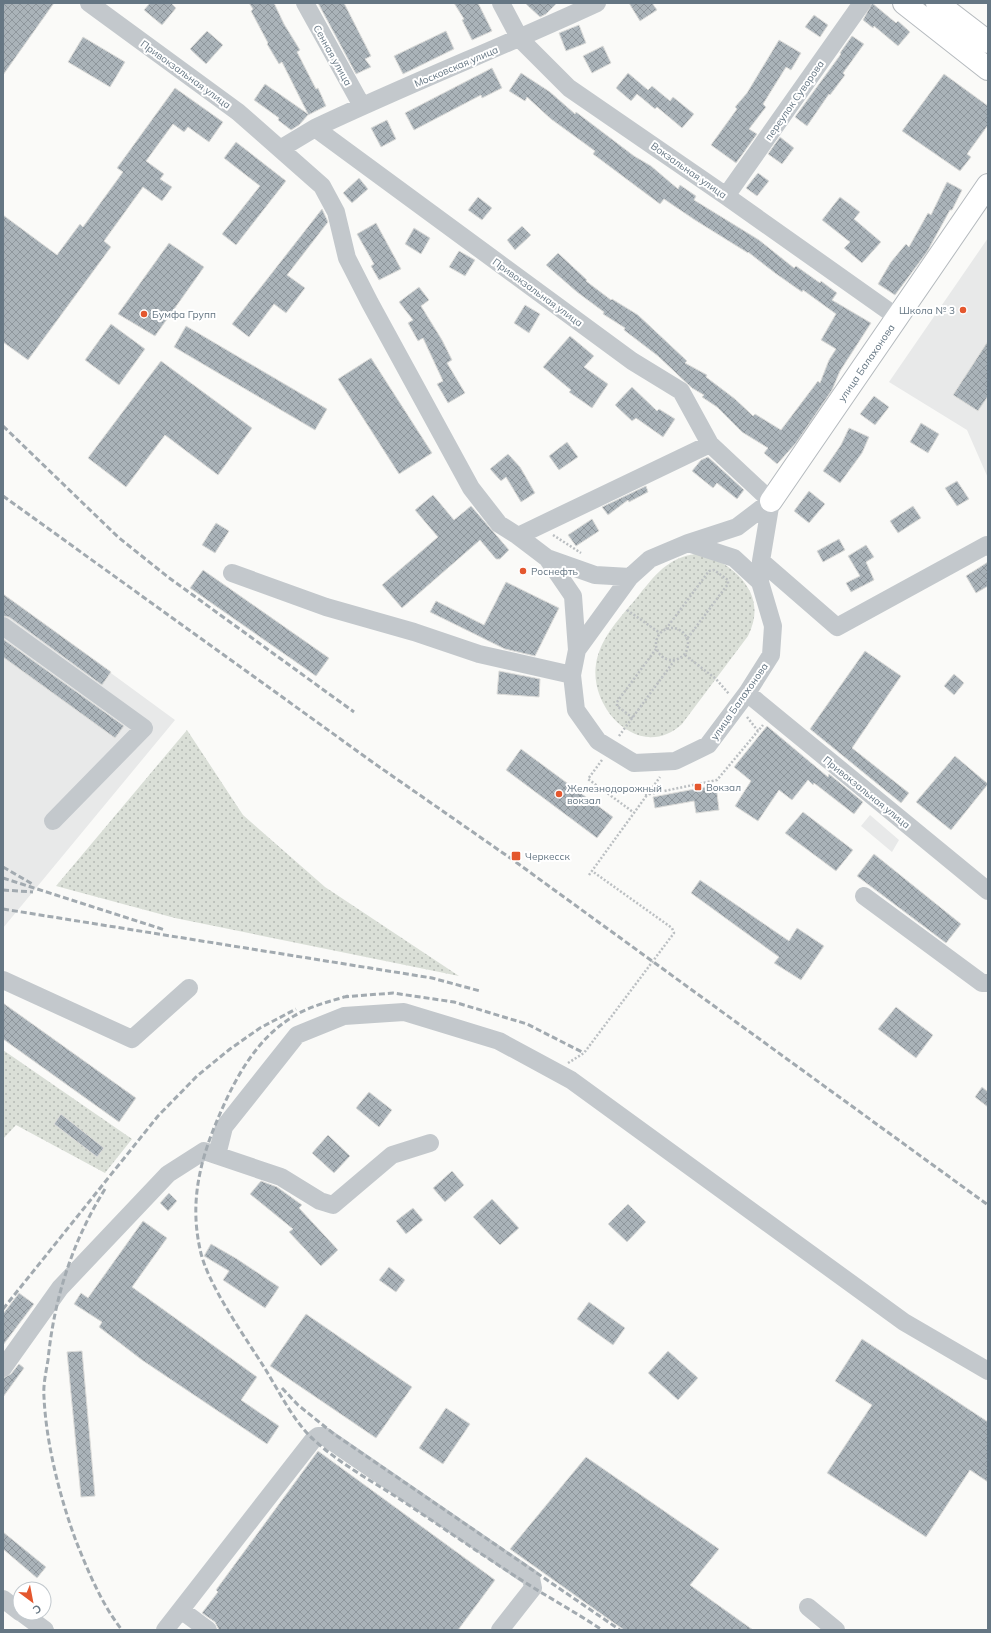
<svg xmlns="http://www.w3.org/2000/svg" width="991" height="1633" font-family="Mulish,sans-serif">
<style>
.built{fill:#e8e9e9}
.grass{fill:url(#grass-dots)}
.building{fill:url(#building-cross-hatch);stroke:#dcdcda}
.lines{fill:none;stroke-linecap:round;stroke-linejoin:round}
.major-casing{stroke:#b5babe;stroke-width:24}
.path{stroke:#bbbfc2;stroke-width:2.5;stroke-dasharray:2 2;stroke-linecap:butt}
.minor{stroke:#c3c8cc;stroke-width:18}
.major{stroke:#fff;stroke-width:22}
.rail{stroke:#a2aab0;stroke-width:3;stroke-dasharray:6 3;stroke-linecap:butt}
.poi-dot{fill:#e4572e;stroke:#fff;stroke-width:1.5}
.labels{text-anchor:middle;stroke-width:4;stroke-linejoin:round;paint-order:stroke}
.street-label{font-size:10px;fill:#657683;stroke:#fff}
.poi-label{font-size:10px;fill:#657683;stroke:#fff;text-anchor:start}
</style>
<defs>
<pattern id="grass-dots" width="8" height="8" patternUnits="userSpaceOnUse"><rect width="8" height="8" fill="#dadfd7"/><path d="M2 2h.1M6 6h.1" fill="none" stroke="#b4b9b4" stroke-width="1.8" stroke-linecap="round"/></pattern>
<pattern id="building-cross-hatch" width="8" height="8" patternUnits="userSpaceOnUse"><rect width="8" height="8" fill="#aab3b9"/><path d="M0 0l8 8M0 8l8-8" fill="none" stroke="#8e969c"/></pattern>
</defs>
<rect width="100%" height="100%" fill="#fafaf8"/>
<!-- built -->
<path class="built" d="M988,238v240l-21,-48 -78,-48z
M3,594l172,126 -172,208z
M870,815l29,25 -7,12 -31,-26z"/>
<!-- grass -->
<path class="grass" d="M704,553c35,16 64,43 44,83l-66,88c-41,38 -93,-14 -86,-60 4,-27 26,-48 43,-69 19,-24 32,-40 65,-42z
M187,730l56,85 82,72 134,89 -284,-58 -119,-32z
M3,1050l129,89 -27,34 -89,-48 -13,14z"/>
<!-- building -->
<path class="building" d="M3,3h51l-51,72z
M150,3h21l5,5 -14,17 -18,-15z
M249,3h25l10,21 16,26 -3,2 19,37 2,-1 8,18 -18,9 -9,10 -8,5 -13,-10 1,-2 -25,-18 11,-16 43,30 -26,-52 -3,2 -12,-20 1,-1 -17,-32 2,-2z
M318,3h26l27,53 -6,3 6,8 -15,7z
M454,3h24l14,28 -20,9 -10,-20 2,-1z
M525,3h32l-11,11 -6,3z
M629,3h23l5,7 -17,11z
M872,3l24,20 2,-2 12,11 -12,14 -24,-20 -1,2 -10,-8z
M814,15l14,10 -8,12 -15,-10z
M579,25l7,18 -20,8 -7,-18z
M207,31l16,14 -17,19 -16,-15z
M446,31l8,18 -51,25 -9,-18z
M852,36l12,8 -21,29 2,2 -15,20 -1,-1 -22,32 -12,-9 46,-63 -1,-1z
M83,37l42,25 -15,25 -42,-25z
M779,40l22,13 -10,17 -5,-3 -23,37 3,3 -17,22 8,5 -21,29 -25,-18 26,-36 -2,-2 12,-14z
M603,46l8,17 -19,10 -9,-17z
M492,68l10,20 -20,10 -1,-3 -67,35 -9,-17z
M521,73l29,19 25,22 1,-2 58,44 17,10 27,23 2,-4 16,11 -2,4 65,40 35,28 2,-2 24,17 1,-2 16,12 -5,7 39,23 -31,48 -8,19 -36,53 -19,21 -13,-11 4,-5 -26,-16 -25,-25 -15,-10 2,-2 -12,-7 -34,-32 -34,-26 1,-2 -22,-14 1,-2 -27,-20 -31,-27 12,-12 29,27 -1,1 25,19 1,-1 26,16 49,46 -2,2 22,12 -1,2 29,22 18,17 2,-2 26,16 37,-49 2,2 9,-23 7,-11 -15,-9 15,-26 -33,-24 -1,2 -27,-19 -27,-21v1l-53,-33 -31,-21 -4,5 -67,-50 2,-3 -44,-32 -24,-22 -2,4 -16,-10z
M628,73l20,17 4,-4 18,15 3,-4 21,17 -12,14 -25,-21 -2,2 -18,-15 -6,7 -15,-13z
M944,74l44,32v19l-21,29 4,3 -11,14 -58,-40z
M175,88l48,34 -14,20 -21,-15 -4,5 -11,-8 -27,37 18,13 -4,5 12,8 -10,14 -19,-14 -39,54 7,6 -83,113 -25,-18v-127l54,40 23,-31 3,3 40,-55 -6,-4z
M387,120l9,19 -15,8 -10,-19z
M780,137l14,11 -12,16 -14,-10z
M236,142l50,39 -50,64 -14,-11 38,-48 -36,-28z
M758,173l11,8 -12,15 -11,-8z
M359,178l9,11 -16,14 -9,-10z
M947,182l15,8 -10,20h-2l-23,42 -32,43 -17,-11 13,-22 15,-18 3,3 19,-34 3,2z
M478,197l14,11 -10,12 -14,-10z
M840,197l20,15 -6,7 27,23 -19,21 -18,-15 6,-6 -28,-22z
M322,209l6,13 -41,53 18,13 -19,25 -12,-9 -25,33 -17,-13z
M376,223l25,46 -22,11 -8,-14 3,-2 -17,-30z
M522,226l9,9 -16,15 -8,-10z
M414,228l16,10 -9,16 -16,-10z
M169,243l35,24 -49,69 -37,-22z
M459,251l16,9 -10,16 -16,-9z
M419,287l10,13 -8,6 21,34 10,20 -5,3 18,30 -17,10 -11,-19 6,-3 -20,-43 -5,3 -10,-18 5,-3 -14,-18z
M525,305l15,9 -11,19 -15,-10z
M111,324l34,25 -26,36 -34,-25z
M186,326l141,83 -12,21 -141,-83z
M570,336l24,20 -10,11 24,17 -16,24 -23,-16 2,-2 -28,-23z
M988,341v55l-10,15 -25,-16z
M371,358l61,95 -33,21 -61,-95z
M161,361l91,67 -34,47 -53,-40 -39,52 -38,-29z
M632,387l25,24 2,-2 16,10 -12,18 -27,-19 -4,3 -17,-16z
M874,396l15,11 -14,18 -15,-11z
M921,423l18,11 -11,19 -18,-11z
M849,428l20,9 -7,16 -22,30 -17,-12 18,-26z
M567,442l11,15 -19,13 -10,-14z
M508,454l12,13 15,26 -14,9 -15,-25 -5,4 -11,-12z
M708,457l36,33 -7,9 -20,-16 -4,5 -21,-17 9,-11z
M957,481l12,18 -12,7 -12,-18z
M646,486l2,6 -19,10 -1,-2 -20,15 -6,-8z
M809,491l16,13 -16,19 -15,-12z
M433,495l21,25 17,-14 38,44 -9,9h-4l-16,-19 -78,68 -20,-23 56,-48 -23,-27z
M913,506l8,12 -23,15 -8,-12z
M592,519l7,12 -23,15 -8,-11z
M216,523l13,8 -14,22 -13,-8z
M839,539l6,11 -22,12 -6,-11z
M866,545l8,12 -8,5 8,18 -23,12 -5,-9 14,-7 -12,-20z
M988,562v24l-12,7 -10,-17z
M203,570l126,88 -13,18 -126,-88z
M506,582l53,26 -24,48 -30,-7 -75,-37 6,-11 48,24z
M3,594l108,78 -9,13 -93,-68 -6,-1z
M3,639l121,87 -9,12 -112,-81z
M865,651l36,25 -49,72 57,45 -8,10 -91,-74z
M499,671l41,8 -1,18 -42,-3z
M954,674l10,9 -10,12 -10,-9z
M767,726l61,51 1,-3 34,28 -9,12 -40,-31 -1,2 -5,-5 -16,20 -13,-10 -21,31 -23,-15 16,-25 -17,-14z
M521,749l92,68 -16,21 -91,-68z
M955,756l33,28 -37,46 -35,-28z
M716,785l3,25 -23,3 -2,-12 -39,7 -2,-11z
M803,812l50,38 -17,21 -51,-38z
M874,854l87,70 -15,19 -89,-67z
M700,880l89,61 8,-13 27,18 -23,34 -27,-17 5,-6 -88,-64z
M3,1003l133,95 -17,24 -116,-83z
M896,1007l37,28 -17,23 -38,-29z
M982,1087l6,5v15l-13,-10z
M369,1092l23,18 -13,17 -23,-19z
M61,1114l43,34 -7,9 -43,-33z
M328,1135l22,21 -16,17 -22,-20z
M452,1171l12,14 -19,17 -12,-14z
M261,1181l16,6 25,18 -3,3 39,42 -17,16 -32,-34 4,-3 -43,-35z
M169,1193l8,8 -9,10 -8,-8z
M492,1199l27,29 -19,17 -27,-28z
M628,1204l18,18 -19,20 -19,-18z
M413,1208l10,12 -17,14 -10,-13z
M143,1221l24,17 -35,49 125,90 -16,23 38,26 -12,18 -125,-84 -43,-33 3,-5 -28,-18 7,-11 7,5z
M211,1244l26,15 42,28 -14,21 -42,-28 6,-9 -25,-15z
M389,1267l16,13 -9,12 -17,-12z
M19,1293l15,11 -31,41v-31z
M589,1302l36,26 -12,17 -36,-26z
M306,1314l106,73 -36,51 -106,-72z
M862,1339l126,83v60l-18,-12 -44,67 -99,-64 45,-68 -37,-24z
M82,1351l13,145 -14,1 -14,-145z
M668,1351l30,27 -20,22 -30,-27z
M19,1364l5,4 -21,29v-19l8,-4z
M446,1408l24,16 -27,40 -24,-16z
M318,1451l177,129 -37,50h-239l-4,-8 -13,-9 16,-21 -2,-2z
M586,1457l133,92 -29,36 63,45h-129l-114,-81z
M3,1532l43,35 -9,11 -34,-29z"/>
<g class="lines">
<!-- major casing -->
<g class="major-casing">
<g id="major">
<path d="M904,3l84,66"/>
<path d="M937,3l51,39"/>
<path id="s1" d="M771,501l217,-316"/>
</g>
</g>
<!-- path -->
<path class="path" d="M553,535l28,18
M627,610l33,23
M656 644a16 16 0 1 1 32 0a16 16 0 1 1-32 0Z
M666,629l43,-58 5,-1 14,10v4l-41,55
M685,655l31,24 13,15
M747,717l11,14 5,-6
M633,718l-16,-12v-4l39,-53
M619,736l55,-75
M602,760l-14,19 45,33
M645,795l72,-15 41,-49
M589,875l71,-98
M568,1063l16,-10 90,-120 -2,-5 -80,-57"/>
<!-- minor -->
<path class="minor" d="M89,3l149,109 84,74 14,26 11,46 23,45 101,185 28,36 19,12 29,22 26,38 4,54
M305,3l57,103
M501,3l19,36 49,49 157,108 171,121
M315,128c93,-44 189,-82 282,-125
M280,149l35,-21 317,233 49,30 29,53 61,57
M726,196l136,-193
M771,501l-10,60 -1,21 13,44 -2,29 -24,38 -39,52 -33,16 -41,2 -36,-22 -22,-31 -4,-35 5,-25 53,-73 20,-18 38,-16 49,-16z
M518,536l192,-92
M688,543l46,15 26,24
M547,558l48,17 35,2
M761,561l76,66 150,-82 1,2
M232,573l94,34 88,25 65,22 93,21
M3,626l141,102 -91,93
M747,693l241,198
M864,896l118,87h6
M3,980l129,59 57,-51
M217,1155l7,-28 73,-92 47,-19 60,-4 95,29 72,39 333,242 84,49
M3,1368l57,-80 108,-114 36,-23 77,26 39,24 13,4 59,-50 38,-12
M3,1599l17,13
M808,1607l28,23
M181,1610l27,20
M22,1613l23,17
M165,1630l148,-190 5,-4h6l207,142 2,10 -33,42"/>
<!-- major -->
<use href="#major" class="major"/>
<!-- rail -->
<path class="rail" d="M3,426l115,111 50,40 186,135
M3,496l375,270 135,94 475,345
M3,867l31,18
M3,878l162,52
M3,890l30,2
M3,909l429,69 48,13
M348,996c-17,5 -38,10 -54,20 -39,23 -61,66 -78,107 -17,41 -26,81 -16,126 6,33 45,88 64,118 15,24 29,54 50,73 24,22 54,39 81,56 44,29 87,59 131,87 25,16 51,30 76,47
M343,997l50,-4 61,9 73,22 55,28
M105,1189c-33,53 -51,110 -57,171 -2,12 -5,25 -4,37 2,46 16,101 32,144 12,30 26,64 46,89
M3,1309l155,-193 39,-40 33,-27 30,-21 36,-19
M282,1388l16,17 36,29 286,196"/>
</g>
<!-- markers -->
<g class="poi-dot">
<circle cx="963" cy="310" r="4"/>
<circle cx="144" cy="314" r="4"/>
<circle cx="523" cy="571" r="4"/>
<rect x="694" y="783" width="8" height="8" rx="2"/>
<circle cx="559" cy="794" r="4"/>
<rect x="511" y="851" width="10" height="10" rx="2"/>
</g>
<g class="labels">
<!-- street labels -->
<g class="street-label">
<text transform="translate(333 55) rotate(61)" y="4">Сенная улица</text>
<text transform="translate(456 66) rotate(-23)" y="4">Московская улица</text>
<text transform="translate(186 74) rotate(36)" y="4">Привокзальная улица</text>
<text transform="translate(794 100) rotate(-55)" y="4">переулок Суворова</text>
<text transform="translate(689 170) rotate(35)" y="4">Вокзальная улица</text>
<text transform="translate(538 292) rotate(36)" y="4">Привокзальная улица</text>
<text dy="4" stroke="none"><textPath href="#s1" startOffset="168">улица Балахонова</textPath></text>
<text transform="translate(739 701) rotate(-55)" y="4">улица Балахонова</text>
<text transform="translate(867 792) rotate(39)" y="4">Привокзальная улица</text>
</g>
<!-- poi labels -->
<g class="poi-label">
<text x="955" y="314" text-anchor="end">Школа № 3</text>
<text x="152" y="318">Бумфа Групп</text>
<text x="531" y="575">Роснефть</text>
<text x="706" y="791">Вокзал</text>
<text x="567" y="792">Железнодорожный<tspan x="567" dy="12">вокзал</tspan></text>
<text x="525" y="860">Черкесск</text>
</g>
</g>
<!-- border -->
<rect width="991" height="1633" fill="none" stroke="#657683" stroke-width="8"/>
<!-- north arrow -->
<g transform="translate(32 1601) rotate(148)"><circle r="19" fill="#ffffff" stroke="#c1c8cd"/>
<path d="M0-3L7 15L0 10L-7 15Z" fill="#e4572e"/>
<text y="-6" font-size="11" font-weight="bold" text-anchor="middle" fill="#657683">С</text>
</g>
</svg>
